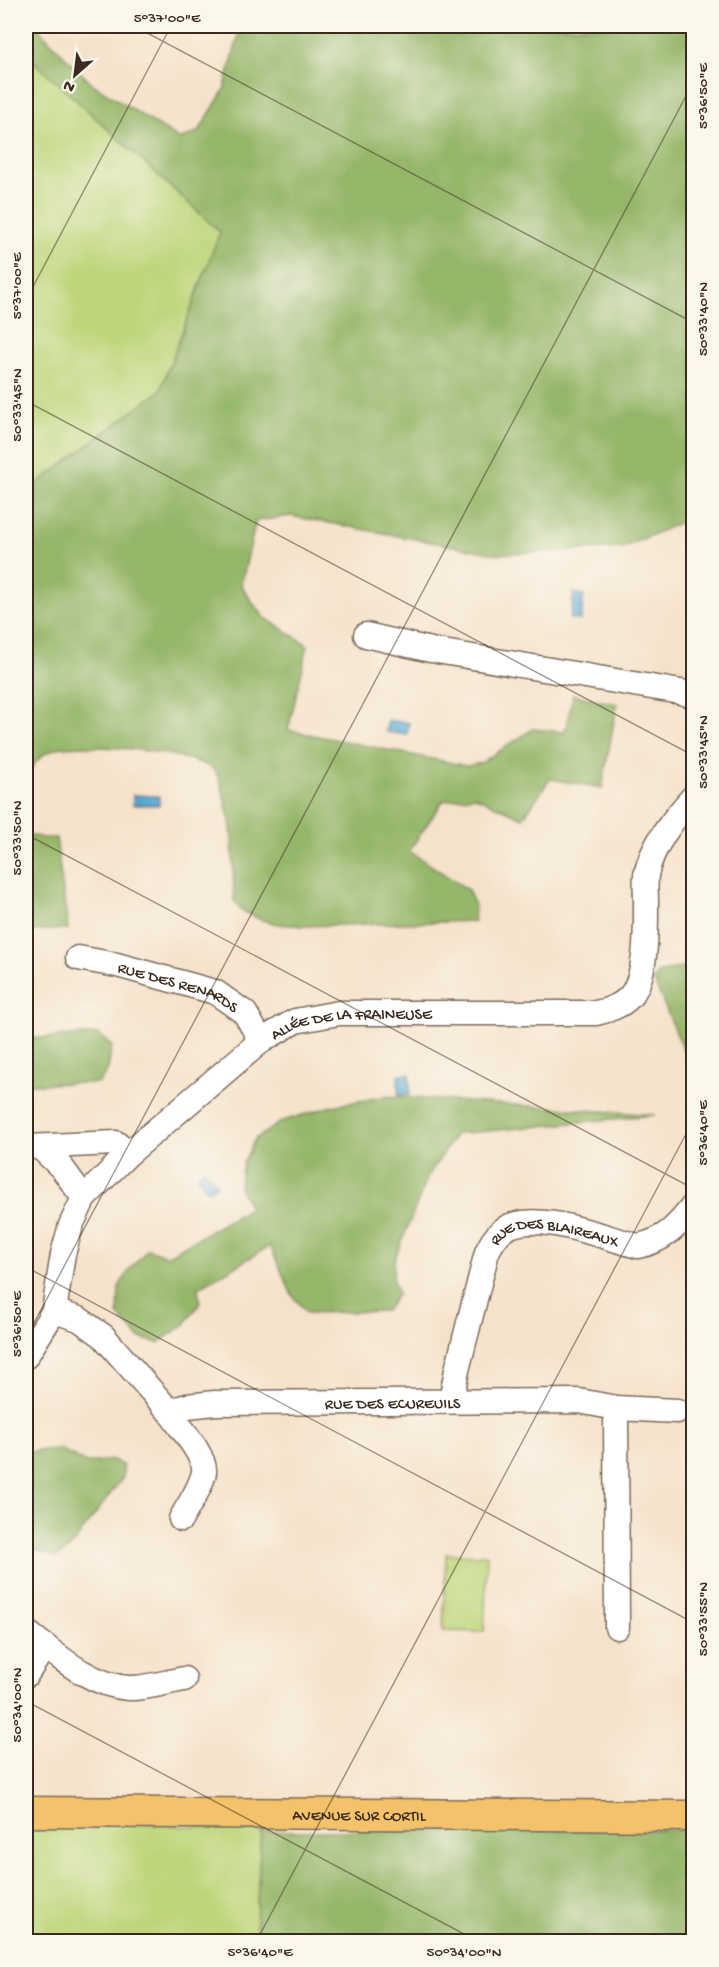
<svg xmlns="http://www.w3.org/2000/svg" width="719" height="1967" font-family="'Gochi Hand',sans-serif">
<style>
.green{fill:#bed67a;stroke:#7c804c;stroke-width:1.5}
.forest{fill:#96b76a;stroke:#687044;stroke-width:1.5}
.water{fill:#59a6d2;stroke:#4a6878;stroke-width:1.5}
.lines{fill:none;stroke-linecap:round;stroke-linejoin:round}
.minor-casing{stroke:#7c6a5a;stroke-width:27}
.major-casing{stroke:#7c6a5a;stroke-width:33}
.minor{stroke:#fff;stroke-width:24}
.major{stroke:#f3c26a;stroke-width:30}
.ticks{fill:none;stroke:#3b2a1e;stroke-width:1.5;stroke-opacity:0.45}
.labels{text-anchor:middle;stroke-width:5;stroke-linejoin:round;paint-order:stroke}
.street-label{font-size:16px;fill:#3b2a1e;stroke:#fbf7ec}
.neatline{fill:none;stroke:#3b2a1e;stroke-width:2}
.ticks-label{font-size:15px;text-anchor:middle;fill:#3b2a1e}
</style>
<rect width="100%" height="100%" fill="#fbf7ec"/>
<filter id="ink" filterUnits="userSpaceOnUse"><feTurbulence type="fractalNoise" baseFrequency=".0167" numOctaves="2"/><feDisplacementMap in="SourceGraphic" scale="12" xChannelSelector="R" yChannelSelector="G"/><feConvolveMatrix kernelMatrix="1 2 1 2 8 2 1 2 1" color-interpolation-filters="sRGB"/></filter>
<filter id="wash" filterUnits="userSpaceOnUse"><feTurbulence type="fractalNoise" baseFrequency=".008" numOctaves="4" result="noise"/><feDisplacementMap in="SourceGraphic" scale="24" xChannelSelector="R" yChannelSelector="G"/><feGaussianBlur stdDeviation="1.35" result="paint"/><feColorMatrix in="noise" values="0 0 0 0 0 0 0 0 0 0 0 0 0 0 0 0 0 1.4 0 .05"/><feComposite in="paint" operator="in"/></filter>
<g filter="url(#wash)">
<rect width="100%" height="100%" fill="#f5e2ca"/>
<!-- green -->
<path class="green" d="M26,54l194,178 -60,159 -134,101z
M446,1554l41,1 -3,77 -41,-1z
M26,1820l94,2 141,9 -6,110 -229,1z"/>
<!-- forest -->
<path class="forest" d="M26,26h9l56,57 89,57 19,-9 25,-41 17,-64h452v497l-5,-4 -66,29 -126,6 -205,-38 -35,5 -15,64 10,16 14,17 43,27 -20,85 179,36 14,-3 52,-34 32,3 8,-37 44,9 -15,84 -52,-9 -27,39 -49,-22 -31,5 -34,50 59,39 7,16 -1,15 -169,5 -28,-2 -18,-5 -18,-9 -7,-9c-1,-24 0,-49 -3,-73 -1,-11 -5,-21 -7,-31 -2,-8 -4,-20 -9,-26 -19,-19 -131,-29 -157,-23 -16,4 -31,20 -32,36v-292l134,-101 60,-159 -194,-178z
M26,826v8l17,4h13l12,91 -42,2z
M690,965h4l-1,107 -39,-91 4,-8z
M99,1034l13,13 -4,22 -9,14 -73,1v-45z
M387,1096l268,19 -199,19 -28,42 -34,85 -1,20 5,13 -12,17 -79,2 -15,-18 -22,-49 -72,42 2,15 -15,21 -27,19 -19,-5 -21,-23 1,-28 11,-18 18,-20 19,7 83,-48 -11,-21 4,-23 12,-25 28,-18 49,-15z
M59,1449l27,14 28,-3 9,6v11l-54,72 -13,8 -30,-10v-95z
M693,1830v111l-438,1 6,-111z"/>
<!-- water -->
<path class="water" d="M574,593l10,2 -3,25 -11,-1z
M387,720l22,3 -2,12 -21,-3z
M133,795l26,1v9h-26z
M398,1074h12v21h-12z
M204,1169l13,15 -9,7 -12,-15z"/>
</g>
<g filter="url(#ink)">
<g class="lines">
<!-- minor casing -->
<g class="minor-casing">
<g id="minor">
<path d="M366,635l65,15 250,42 13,4"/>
<path id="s1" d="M78,958l39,7 98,27 30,21 16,28"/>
<path d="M26,1147l90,-4 12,11"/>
<path d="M40,1147l22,21 22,30"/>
<path id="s2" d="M54,1311l25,8 24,17 66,75 18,-5 28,-3 364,-2 37,7 61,3"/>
<path id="s3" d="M26,1356l28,-45 9,-57 8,-29 13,-27 44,-44 133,-113 34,-20 44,-8h257c14,-3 28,-8 36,-19 15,-20 14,-67 14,-91 0,-9 -1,-19 0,-28 6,-30 28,-57 48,-79"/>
<path id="s4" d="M451,1400l6,-30 30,-118c4,-8 8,-16 16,-22 30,-22 101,8 135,16 26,-5 40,-20 56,-41"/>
<path d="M616,1408l1,219"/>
<path d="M169,1411c9,14 37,45 35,61 -3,16 -15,32 -23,47"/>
<path d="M26,1632c30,22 63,53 102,56 15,1 39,-6 56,-9"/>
<path d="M26,1675l19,-29"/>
</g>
</g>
<!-- major casing -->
<g class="major-casing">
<g id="major">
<path id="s5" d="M26,1812l668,4"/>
</g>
</g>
<!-- minor -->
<use href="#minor" class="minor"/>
<!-- major -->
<use href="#major" class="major"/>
</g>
</g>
<!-- ticks -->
<path class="ticks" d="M134,26l560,297M26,300l145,-274M26,401l668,355M26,834l668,355M26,1267l668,356M26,1338l668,-1257M26,1701l453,241M256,1942l438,-823"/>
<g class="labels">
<!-- street labels -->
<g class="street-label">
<text dy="6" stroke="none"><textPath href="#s1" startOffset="105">RUE DES RENARDS</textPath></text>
<text dy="6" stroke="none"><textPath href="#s3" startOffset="502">ALLÉE DE LA FRAINEUSE</textPath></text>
<text dy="6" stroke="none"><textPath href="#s4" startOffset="231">RUE DES BLAIREAUX</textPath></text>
<text dy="6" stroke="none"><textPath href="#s2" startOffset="380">RUE DES ECUREUILS</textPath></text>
<text dy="6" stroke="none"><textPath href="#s5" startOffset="333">AVENUE SUR CORTIL</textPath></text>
</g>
</g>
<!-- margin -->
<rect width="719" height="1967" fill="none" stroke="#fbf7ec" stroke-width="66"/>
<!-- north arrow -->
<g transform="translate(75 75) rotate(208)" stroke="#fbf7ec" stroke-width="4.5" paint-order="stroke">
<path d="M0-4.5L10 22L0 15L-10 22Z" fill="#3b2a1e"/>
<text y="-9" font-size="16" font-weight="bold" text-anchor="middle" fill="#3b2a1e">N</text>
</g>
<rect x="33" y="33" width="653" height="1901" class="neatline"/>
<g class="ticks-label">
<text x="167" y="22">5°37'00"E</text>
<text transform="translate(702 96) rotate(-90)" y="5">5°36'50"E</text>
<text transform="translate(16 286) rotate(-90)" y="5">5°37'00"E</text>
<text transform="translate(702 319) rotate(-90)" y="5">50°33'40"N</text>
<text transform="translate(16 405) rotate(-90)" y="5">50°33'45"N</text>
<text transform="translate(702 752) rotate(-90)" y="5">50°33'45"N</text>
<text transform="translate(16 838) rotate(-90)" y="5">50°33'50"N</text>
<text transform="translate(702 1133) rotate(-90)" y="5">5°36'40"E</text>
<text transform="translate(16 1324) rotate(-90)" y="5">5°36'50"E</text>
<text transform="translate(702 1619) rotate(-90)" y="5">50°33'55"N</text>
<text transform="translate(16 1705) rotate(-90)" y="5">50°34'00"N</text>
<text x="260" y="1956">5°36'40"E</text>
<text x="464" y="1956">50°34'00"N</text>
</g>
</svg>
